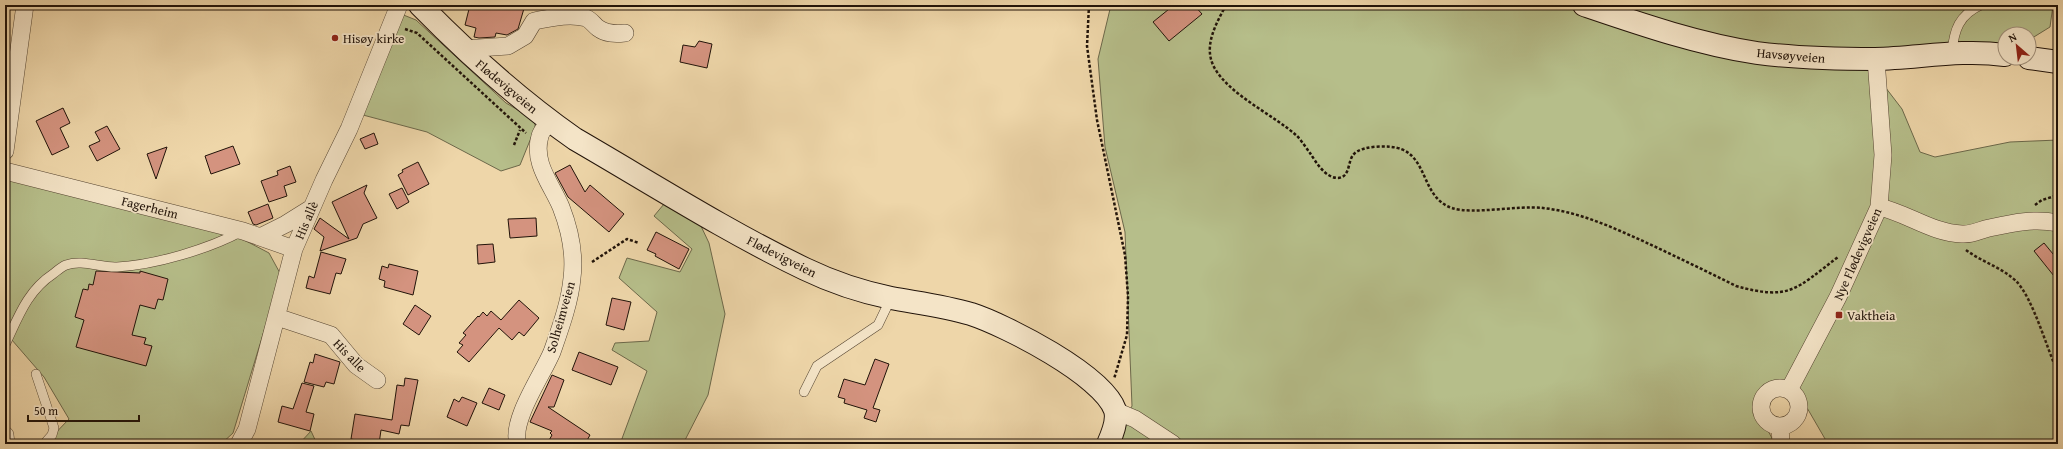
<svg xmlns="http://www.w3.org/2000/svg" width="2063" height="449" font-family="'Gentium Book Plus',serif">
<style>
.green{fill:#b6be8a;stroke:#6c684a}
.building{fill:#d4937f;stroke:#211309}
.lines{fill:none;stroke-linecap:round;stroke-linejoin:round}
.lane-casing{stroke:#544431;stroke-width:10}
.street-casing{stroke:#544431;stroke-width:18}
.secondary-casing{stroke:#211309;stroke-width:24}
.path{stroke:#211309;stroke-width:2.5;stroke-dasharray:3 2;stroke-linecap:butt}
.lane{stroke:#f4e4c7;stroke-width:9}
.street{stroke:#f4e4c7;stroke-width:17}
.secondary{stroke:#f4e4c7;stroke-width:22}
.poi-dot{fill:#8f2418;stroke:#f4e4c7;stroke-width:1.5}
.labels{text-anchor:middle;stroke-width:3.5;stroke-linejoin:round;paint-order:stroke}
.poi-label{font-size:13px;fill:#211309;stroke:#f4e4c7;text-anchor:start}
.street-label{font-size:13px;fill:#211309;stroke:#f4e4c7}
</style>
<rect width="100%" height="100%" fill="#eed6a9"/>
<filter id="stains"><feTurbulence type="fractalNoise" baseFrequency=".005" numOctaves="4"/><feColorMatrix values="0 0 0 0 .2 0 0 0 0 .09 0 0 0 0 .02 0 0 0 .5 -.17"/></filter>
<radialGradient id="worn" r=".72"><stop offset=".6" stop-color="#630" stop-opacity="0"/><stop offset="1" stop-color="#630" stop-opacity=".3"/></radialGradient>
<!-- green -->
<path class="green" d="M1111,5h942l-3,22 -21,13v-6h-24v13l-136,19 33,43 18,43 15,5 75,-15 48,-2v304h-230l-29,-50 -23,-10 -12,39 11,21h-663l20,-38 -7,-174 -20,-85 -7,-88z
M401,14l15,6 90,83 29,17v8l-15,37 -19,6 -74,-39 -64,-17z
M5,166l203,55 61,32 12,22 -48,158 -12,11h-176l24,-25 -25,-42 -39,-45z
M664,204l36,20 9,19 16,71 -17,81 -25,49h-63l27,-73 -35,-21 3,-7 34,-2 8,-29 -38,-34 8,-20 53,14 12,-23 -38,-33z
M311,431l6,13h-18z"/>
<!-- building -->
<path class="building" d="M470,5h15l17,4 1,-4h22l-7,24 -11,6 -11,-2 -1,4 -16,1 -5,-1 2,-9 -11,-3z
M1174,5h20l8,9 -33,27 -16,-19z
M699,41l13,3 -5,24 -27,-6 3,-17 12,2z
M63,108l7,15 -10,5 9,19 -17,8 -16,-34z
M107,126l13,23 -23,12 -8,-15 11,-5 -5,-9z
M374,133l4,11 -13,5 -5,-10z
M233,146l7,18 -29,10 -6,-18z
M167,147l-11,32 -9,-25z
M418,162l11,22 -21,11 -10,-20 5,-3 -1,-2z
M570,165l15,27 5,-7 34,29 -15,18 -41,-35 -13,-24z
M290,166l6,16 -12,4 3,10 -18,6 -8,-21 17,-6 -1,-4z
M367,185l-3,8 13,25 -14,6 -6,14 -37,13 4,-14 -10,-8 6,-11 29,21 -17,-37z
M402,188l7,14 -12,7 -8,-15z
M268,204l5,14 -17,7 -3,-1 -5,-12z
M536,218l1,18 -27,2 -2,-19z
M656,232l33,17 -10,20 -24,-13 1,-2 -9,-4z
M2044,243l14,17v21l-24,-30z
M493,244l2,18 -17,2 -1,-19z
M321,252l25,7 -5,15 -5,-1 -6,21 -24,-6 3,-12 5,2z
M389,264l29,7 -5,24 -29,-8 1,-6 -6,-2 3,-13 6,2z
M96,271l44,2v-2l28,8 -5,21 -5,-1 -3,10 -15,-4 -8,30 14,3 -2,6 8,2 -6,20 -70,-19 8,-27 -9,-3 8,-28 5,1 1,-6 4,1z
M612,298l19,4 -7,28 -18,-5z
M519,300l20,18 -15,18 -5,-4 -7,8 -13,-12 -30,34 -12,-10 6,-7 -4,-2 7,-8 -3,-2 15,-17 1,1 4,-5 4,4 4,-5 10,9z
M415,305l16,11 -12,19 -16,-11z
M579,352l39,15 -7,18 -39,-15z
M315,354l25,8 -6,22 -8,-2 -2,5 -20,-5 6,-20 3,1z
M875,359l14,5 -16,44 7,2 -4,12 -12,-4 3,-8 -23,-7 1,-4 -7,-2 6,-18 21,6z
M552,375l12,5 -10,27h-6l42,28 -5,9h-38l5,-9 -2,-2 2,-2 -22,-9z
M405,378l13,2 -9,46 -8,-1 -2,9 -18,-4 -2,14 -28,-5 4,-25 37,6 5,-35 7,1z
M302,383l12,3 -8,26 8,2 -4,17 -32,-9 4,-16 11,3z
M489,388l16,7 -6,15 -17,-7z
M462,397l15,6 -10,23 -20,-9 7,-18 5,3z"/>
<g class="lines">
<!-- lane casing -->
<g class="lane-casing">
<path id="lane" d="M1952,52c2,-22 7,-37 29,-47
M5,345c13,-27 22,-54 48,-71 4,-3 8,-7 13,-9 16,-6 35,3 51,2 38,-2 92,-18 125,-36
M36,374l18,54 -2,7 -8,9
M804,392l13,-26 61,-41 13,-27"/>
</g>
<!-- street casing -->
<g class="street-casing">
<path id="street" d="M463,49l45,-3 17,-10 9,-15c16,-3 36,-8 52,-3 5,2 8,7 12,10 8,6 17,6 27,5
M5,151l20,-146
M5,171l238,60 51,18
M1879,207c28,6 53,26 83,27 9,1 18,-4 27,-6 23,-5 45,-10 69,-5
M260,237l26,-13 24,-15
M277,317l54,18 25,30 21,15
M1761 407a19 19 0 1 1 38 0a19 19 0 1 1-38 0Z
M1789,390l49,-93 41,-90 4,-52 -7,-96
M1116,411l19,8 38,25
M1780,426l1,18
M5,435l1,9
M239,444l8,-15 47,-180 30,-69 25,-51 50,-124
M518,444c-8,-23 25,-70 34,-92 8,-23 18,-50 20,-74 3,-24 -2,-48 -11,-71 -9,-22 -29,-44 -21,-71 1,-5 7,-11 10,-15"/>
</g>
<!-- secondary casing -->
<g class="secondary-casing">
<path id="secondary" d="M420,5c48,49 98,94 155,134 76,44 151,92 230,130 27,13 57,23 86,29 27,5 53,8 80,16 34,11 132,61 144,96 3,10 -3,25 -7,34
M1584,5c56,19 114,39 173,48 38,5 79,6 118,6 44,-1 86,-10 130,-4
M2029,58l29,4"/>
</g>
<!-- path -->
<path class="path" d="M1089,5l-2,41 10,74 28,135 3,41 -1,39 -13,44
M1226,5c-10,19 -23,41 -12,62 15,28 60,48 83,69 5,5 9,12 13,17 6,9 15,25 28,25 13,-1 9,-17 16,-24 8,-9 37,-9 47,-5 27,10 21,49 51,59 21,7 66,-3 91,0 36,4 69,19 102,34 30,14 61,29 91,44 54,15 60,3 102,-29
M405,29l12,4 109,100
M514,145l6,-15
M2035,205l7,-5 16,-5
M1966,250c16,12 35,17 50,31 17,17 31,68 42,92
M592,262l35,-23 12,4
M98,442l2,2"/>
<!-- lane -->
<use href="#lane" class="lane"/>
<!-- street -->
<use href="#street" class="street"/>
<!-- secondary -->
<use href="#secondary" class="secondary"/>
</g>
<!-- markers -->
<g class="poi-dot">
<circle cx="335" cy="38" r="4"/>
<rect x="1835" y="311" width="8" height="8" rx="2"/>
</g>
<g class="labels">
<!-- poi labels -->
<g class="poi-label">
<text x="343" y="43">Hisøy kirke</text>
<text x="1847" y="320">Vaktheia</text>
</g>
<!-- street labels -->
<g class="street-label">
<text transform="translate(1791 55) rotate(5)" y="5">Havsøyveien</text>
<text transform="translate(507 86) rotate(40)" y="5">Flødevigveien</text>
<text transform="translate(150 207) rotate(14)" y="5">Fagerheim</text>
<text transform="translate(306 220) rotate(-67)" y="5">His allè</text>
<text transform="translate(1857 254) rotate(-66)" y="5">Nye Flødevigveien</text>
<text transform="translate(782 256) rotate(27)" y="5">Flødevigveien</text>
<text transform="translate(560 317) rotate(-74)" y="5">Solheimveien</text>
<text transform="translate(350 355) rotate(46)" y="5">His alle</text>
</g>
</g>
<!-- margin -->
<rect width="2063" height="449" fill="none" stroke="#eed6a9" stroke-width="20"/>
<rect x="6" y="6" width="2051" height="437" fill="none" stroke="#211309" stroke-width="2"/>
<rect x="10" y="10" width="2043" height="429" fill="none" stroke="#211309"/>
<!-- north arrow -->
<g transform="translate(2017 46) rotate(332)"><circle r="19" fill="#f4e4c7" stroke="#a0907b"/>
<path d="M0-3L7 15L0 10L-7 15Z" fill="#8f2418"/>
<text y="-6" font-size="11" font-weight="bold" text-anchor="middle" fill="#211309">N</text>
</g>
<!-- scale -->
<path d="M28 415v6h111v-6" fill="none" stroke="#211309" stroke-width="2"/>
<text x="34" y="415" font-size="12" fill="#211309" stroke="#f4e4c7" stroke-width="3" paint-order="stroke">50 m</text>
<rect width="100%" height="100%" filter="url(#stains)"/>
<rect width="100%" height="100%" fill="url(#worn)"/>
</svg>
